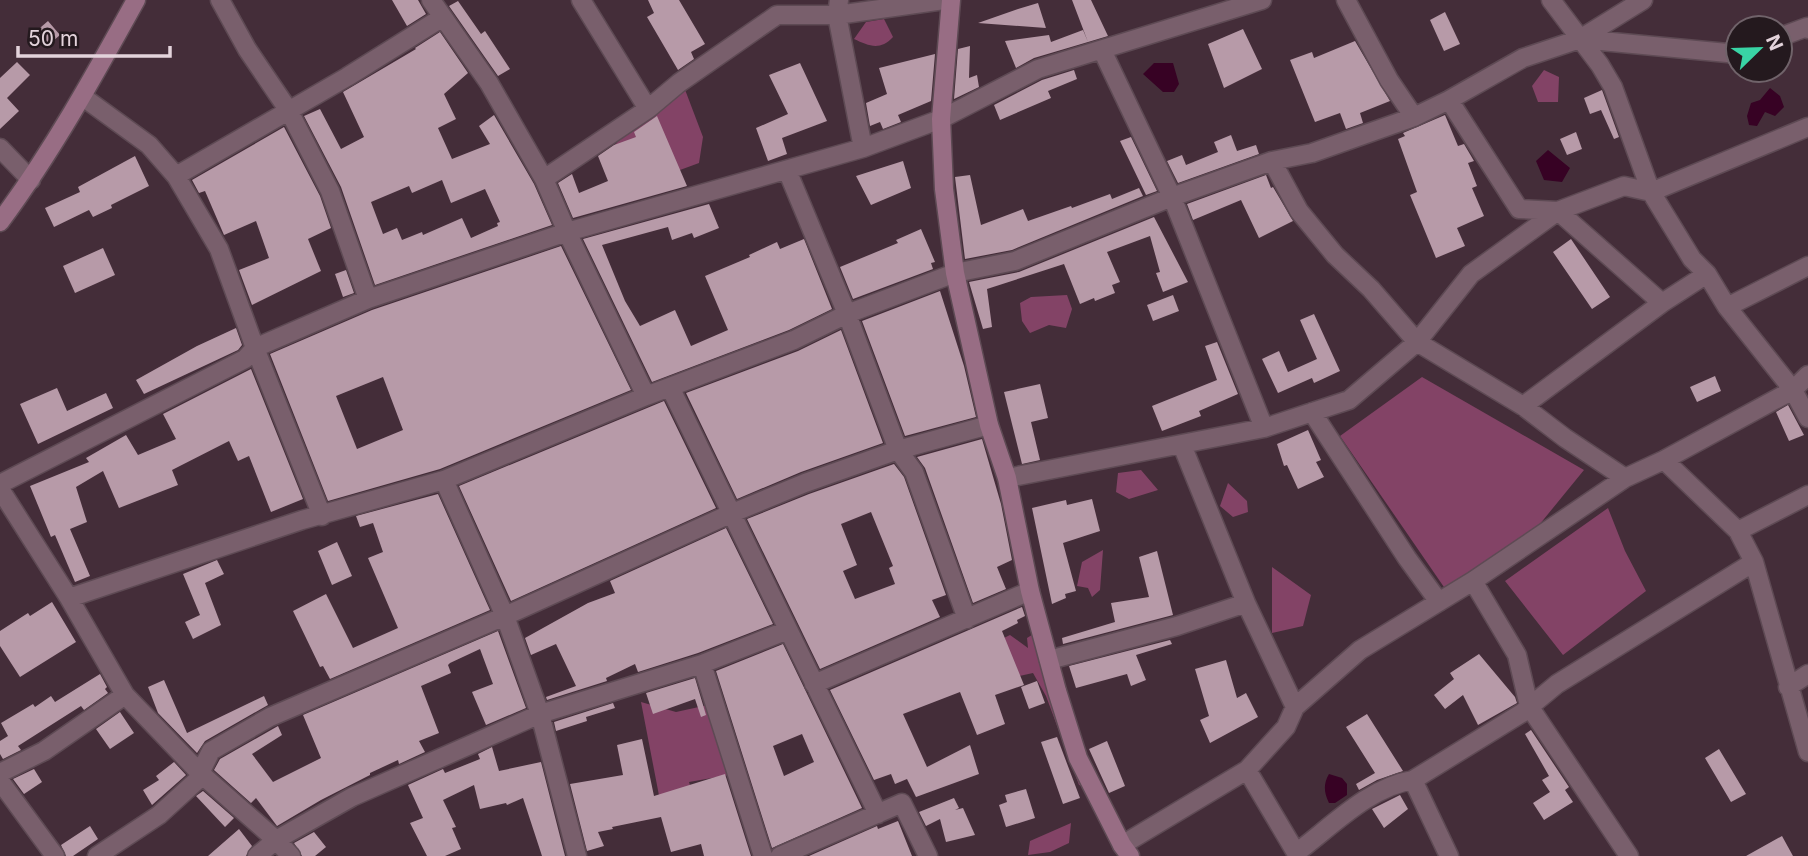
<svg xmlns="http://www.w3.org/2000/svg" width="1808" height="856" font-family="Inter,sans-serif">
<style>
.green{fill:#834366}
.water{fill:#370224}
.building{fill:#b79aa8;fill-rule:evenodd}
.lines{fill:none;stroke-linecap:round;stroke-linejoin:round}
.street-casing{stroke:#5e4a54;stroke-width:21}
.secondary-casing{stroke:#5e4a54;stroke-width:21}
.street{stroke:#795f6c;stroke-width:18}
.secondary{stroke:#986d84;stroke-width:18}
</style>
<rect width="100%" height="100%" fill="#442d39"/>
<!-- green -->
<path class="green" d="M884,19l9,18c-13,14 -24,9 -39,2l12,-17z
M1544,70l15,7 -1,25h-20l-6,-16z
M684,87l19,50 -4,26 -19,7 -72,-17 20,-23z
M1067,295l5,14 -6,19 -17,-3 -19,8 -8,-12 -2,-18 11,-6z
M1422,377l162,93 -49,60 -89,60 -106,-154z
M1141,470l17,20 -29,9 -13,-7 2,-19z
M1228,483l19,18 1,11 -15,5 -13,-11z
M1608,508l17,43 21,40 -83,64 -58,-74z
M1103,550l-3,40 -8,7 -4,-9 -11,-2 5,-24z
M1272,567l39,28 -8,31 -31,7z
M1035,633l27,22 -15,-1 54,138 -22,-7 -33,-89 -13,-23 -18,4 -48,-21 43,-21 18,13 -1,-10z
M641,702l35,10 32,-7 21,70 -40,7 9,30 -36,-1z
M1071,823l-2,20 -19,9 -22,3 2,-14z"/>
<!-- water -->
<path class="water" d="M1154,63h19l6,21 -5,8h-11l-20,-18z
M1770,88l10,8 4,11 -9,9 -10,-4 -8,14 -8,-1 -2,-9 4,-13 9,-3z
M1548,150l22,18 -8,14 -18,-2 -8,-19z
M1329,774l13,4 5,6v11l-12,8h-6c-5,-10 -6,-19 0,-29z"/>
<!-- building -->
<path class="building" d="M392,0h26l8,14 -19,12z
M648,0h31l26,44 -14,8 3,7 -16,11 -31,-53 7,-4z
M1072,0h19l17,36 -20,6z
M458,1l23,33 4,-3 25,38 -12,7 -49,-70z
M1038,3l8,25 -68,-5 40,-14z
M1445,12l15,32 -16,7 -14,-31z
M48,21l12,14 -14,12 -12,-14z
M1243,29l19,40 -38,19 -16,-44z
M1083,30l5,12 -54,16 -18,10 -11,-27 44,-6 2,7z
M440,32l28,41 -24,21 12,25 -18,9 14,31 38,-15 -11,-18 15,-11 40,69 18,41 -177,60 -34,-98 -37,-71 16,-7 21,40 23,-12 -21,-45 73,-43 -1,-1zM442,180l9,23 34,-14 15,33 -3,1 1,3 -27,12 -9,-20 -39,17 -1,-3 -20,8 -5,-12 -14,6 -12,-32 38,-16 3,7z
M1355,41l35,60 -30,12 3,10 -17,6 -6,-16 -25,9 -25,-62 22,-8 2,6z
M970,46l-1,32 8,-3 2,12 -25,12 4,-50z
M935,54l-4,47 -33,14 3,7 -18,7 -3,-7 -10,4 -4,-23 21,-9 -8,-26z
M17,62l13,13 -23,23 12,13 -19,18v-51z
M800,63l27,58 -45,17 5,16 -19,7 -12,-33 32,-14 -19,-39z
M1074,70l3,9 -29,12 3,7 -51,22 -6,-15 48,-25z
M1602,90l17,47 -5,2 -13,-29 -11,4 -6,-16z
M1445,115l13,31 6,-2 10,17 -6,2 9,23 -5,2 12,28 -27,12 8,18 -29,12 -26,-63 7,-3 -19,-53 7,-3 -2,-3z
M657,116l30,70 -114,32 -15,-35 14,-9 7,19 29,-12 -10,-25 16,-11 22,-8 -2,-5z
M284,127l36,69 11,32 -23,11 13,32 -69,34 -13,-35 30,-12 -13,-37 -32,14 -19,-44 -6,2 -7,-13z
M1576,132l6,17 -15,6 -7,-16z
M1231,135l6,16 19,-6 3,9 -81,29 -11,-22 15,-6 4,10 32,-13 -4,-10z
M1131,137l26,54 -11,4 -26,-54z
M135,156l14,30 -38,19 1,3 -19,9 -4,-7 -35,17 -9,-19 35,-16 -2,-5z
M903,161l8,27 -40,17 -15,-29z
M970,175l11,50 42,-16 5,12 43,-15 1,2 38,-14 2,5 27,-11 4,8 -131,54 -47,9 -10,-82z
M1266,175l5,13 2,-1 20,34 -34,17 -18,-38 -48,20 -6,-16z
M709,204l10,24 -25,10 -2,-5 -20,7 -4,-13 -66,18 23,56 15,25 35,-16 16,36 37,-16 -23,-54 45,-19 -1,-2 28,-13 3,7 24,-10 28,70 -43,21 -137,52 -69,-143z
M1154,217l34,65 -25,10 -7,-19 4,-1 -10,-36 -43,16 13,30 -8,3 3,8 -20,8 -1,-3 -14,6 -16,-40 -77,25 5,38 -9,2 -14,-47 50,-10z
M921,229l14,33 -4,1 2,6 -80,30 -13,-32 58,-24 -2,-3z
M1571,239l39,58 -18,12 -39,-57z
M561,246l70,144 -191,79 -112,32 -58,-147 102,-44zM383,377l20,53 -46,19 -21,-53z
M103,248l12,27 -40,18 -12,-27z
M346,270l8,23 -11,4 -8,-23z
M940,291l24,75 12,51 -71,19 -43,-115z
M1173,295l6,16 -26,10 -6,-16z
M1314,314l26,57 -26,12 -2,-5 -34,15 -16,-34 17,-8 9,21 29,-13 -17,-39z
M236,328l6,17 -4,5 -94,44 -8,-14 61,-34z
M841,330l42,113 -82,29 -64,27 -51,-106 112,-42z
M1217,342l21,52 -39,17 2,5 -39,15 -10,-25 65,-26 -12,-34z
M251,369l52,130 -32,13 -22,-56 -11,5 -9,-20 -57,29 6,15 -59,23 -16,-37 -27,16 11,35 -17,7 20,47 -15,6 -20,-47 -4,2 -21,-51 59,-24 -3,-4 40,-23 12,20 38,-16 -13,-25z
M1715,376l6,15 -24,11 -7,-15z
M1040,384l8,34 -17,4 9,38 -18,4 -18,-72z
M57,388l10,23 39,-18 7,15 -75,36 -18,-40z
M664,401l52,107 -205,93 -52,-115z
M1788,405l16,30 -15,6 -13,-29z
M1308,430l13,30 -5,2 8,15 -26,12 -11,-24 -3,1 -7,-22z
M982,439l19,65 11,56 -15,7 9,22 -33,14 -48,-135 -8,-11z
M894,464l10,13 42,118 -14,5 8,17 -120,52 -73,-150 62,-25zM871,512l22,54 -4,2 6,16 -40,15 -12,-28 14,-6 -16,-41z
M438,494l52,116 -160,69 -7,-13 -3,1 -27,-56 33,-17 27,54 45,-20 -30,-70 15,-6 -10,-29 -13,4 -4,-11z
M1092,499l8,32 -37,12 13,48 -11,3 1,4 -14,6 -20,-96 34,-8 1,5z
M726,528l47,96 -75,29 -60,19 -3,-8 -29,14 1,3 -60,19 -1,-3 30,-11 -20,-42 -25,11 -6,-17 63,-35 27,-10 -5,-12z
M337,542l15,34 -20,9 -14,-34z
M1157,551l16,64 -110,29 -1,-6 53,-16 -4,-19 38,-6 -10,-40z
M217,560l7,14 -19,9 16,42 -28,14 -8,-17 15,-7 -17,-41z
M52,602l24,40 -56,35 -20,-31v-15l28,-18 2,3z
M1022,607l3,9 -8,4 1,3 -16,8 22,54 -29,10 10,29 -28,11 -17,-43 -57,22 24,53 43,-22 9,29 -63,23 -9,-18 -12,5 -4,-10 -17,6 -44,-90z
M498,631l28,77 -40,17 -14,-33 21,-8 -13,-35 -30,14 -2,2 3,8 -30,13 18,47 -20,8 6,11 -26,12 -1,-4 -28,13v2l-49,25 -44,26 -21,-28 -5,5 -37,-33 6,-11 58,-33 4,9 -30,19 21,28 48,-24 -18,-43z
M1170,640l2,4 -36,11 10,25 -15,6 -4,-12 -51,14 -7,-22z
M783,644l79,164 -90,40 -56,-177zM802,734l12,28 -30,14 -11,-30z
M1479,654l36,43 2,6 -39,22 -15,-30 -18,14 -11,-14 20,-16 -4,-6z
M1226,660l11,38 9,-5 12,24 -48,26 -10,-23 9,-4 -14,-47z
M100,674l7,13 -2,2 3,4 -24,17 -3,-4 -63,40 3,4 -18,9 -3,-5v-13l8,-5 -7,-13 32,-19 2,3 16,-11 4,6z
M695,678l11,37 -5,2 -6,-18 -42,15 -7,-21z
M164,680l23,53 77,-37 4,9 -63,36 -8,12 -39,-40 -10,-26z
M1037,681l8,22 -16,6 -8,-22z
M613,703l2,5 -29,9 1,4 -31,10 -2,-9z
M120,712l14,21 -24,16 -14,-20z
M1367,714l36,57 -26,9 -18,10 -3,-6 19,-11 -29,-46z
M1531,730l38,57 -4,3 8,12 -29,18 -11,-17 17,-11 -8,-12 7,-4 -24,-42z
M1057,737l23,61 -17,6 -22,-62z
M642,739l12,57 71,-22 26,82h-47l-3,-12 -30,8 -10,-35 -49,10 1,2 -15,3 6,14 -17,5 -17,-67 53,-9 -6,-30z
M1107,741l18,45 -16,7 -20,-44z
M492,747l7,24 42,-9 24,94h-23l-19,-58 -16,7 -1,-2 -26,6 -6,-24 -31,15 13,27 -4,1 9,21 -16,7h-18l-17,-33 13,-5 -15,-33 35,-16 2,4 35,-14 -2,-5z
M1719,749l27,45 -15,8 -26,-44z
M174,762l12,13 -34,30 -9,-15 16,-10 -3,-4z
M34,769l8,13 -18,12 -11,-15z
M1026,789l9,29 -29,9 -7,-22 8,-3 -2,-7z
M203,791l31,27 -9,9 -29,-31z
M1400,795l8,14 -24,19 -12,-19z
M954,798l5,10 -4,2 8,-2 12,27 -29,7 -6,-23 -14,7 -7,-14z
M898,821l14,35h-103l68,-30 1,3z
M90,826l8,13 -25,17h-7l-5,-11z
M239,829l13,17 -6,10h-38z
M314,832l12,15 -11,9h-13l-8,-13z
M1782,836l11,20h-47z"/>
<g class="lines">
<!-- street casing -->
<g class="street-casing">
<path id="street" d="M220,0l27,49 42,62 41,80 38,108
M431,0l58,83 55,96 23,53 79,164
M581,0l67,109
M839,0l-2,15 26,133
M1346,0l43,80 25,37
M1551,0l49,65 13,22 38,105 41,67 15,15 20,33 66,83 15,28
M1780,37l27,-10 1,2
M1580,39l158,15
M1102,50l70,147 92,231
M83,97l66,48 27,31 43,73 36,99 67,168
M1449,100l70,109 39,2 104,92
M0,148l31,32
M1272,161l27,50 36,44 36,34 46,53 106,64 42,32 60,40
M787,170l60,144 51,136 16,22 53,147
M176,176l171,-99 96,-60
M544,179l104,-70 31,-26 98,-68h60l107,-15
M1727,307l81,-41
M670,387l208,427
M1523,406l139,-103 45,-29
M1312,412l95,146 32,44
M1182,445l64,158 49,104
M1664,460l74,71 16,31 54,190
M1007,478l257,-50 85,-28 68,-58 54,-68 87,-63 66,-25 27,6 157,-65
M444,480l61,136 35,98 37,142
M0,484l245,-125 10,-11 113,-49 199,-67 296,-84 78,-29 97,-50 224,-69
M0,489l69,109 56,97 75,78 76,67 15,16
M1738,531l70,-36
M1473,581l44,74 12,51 100,150
M69,598l233,-78 142,-40 202,-84 148,-56 53,-26 108,-41 60,-12 157,-64 100,-36 40,-8 102,-36 35,-17 74,-42 57,-19 63,-39
M1049,660l128,-34 69,-23
M702,664l61,192
M814,684l216,-93
M1788,687l20,-13
M1247,770l51,86
M0,773l44,-22 81,-56
M200,773l11,-22 59,-34 235,-101 225,-102 75,-31 93,-33 91,-25
M1413,780l109,-67 35,-29 197,-122
M0,781l55,75
M1122,845l125,-75 39,-43 9,-20 65,-57 113,-69 152,-103 39,-18 129,-70 15,-15
M1296,853c35,-26 73,-66 117,-73l36,76
M97,856l62,-41 44,-40
M257,856l19,-16 76,-43 188,-83 162,-50 86,-34
M780,856l122,-53 26,53"/>
</g>
<!-- secondary casing -->
<g class="secondary-casing">
<path id="secondary" d="M951,0l-10,119 3,70 11,84 34,152 18,53 23,113 27,100 21,67 44,87 8,11
M0,222c52,-70 94,-146 136,-222"/>
</g>
<!-- street -->
<use href="#street" class="street"/>
<!-- secondary -->
<use href="#secondary" class="secondary"/>
</g>
<!-- north arrow -->
<g transform="translate(1759 49) rotate(67)"><circle r="33" fill="#24191e" stroke="#70636a" stroke-width="2"/>
<path d="M0-5L12 26L0 18L-12 26Z" fill="#39d4a5"/>
<text y="-10" font-size="19" font-weight="bold" text-anchor="middle" fill="#e3d3db">N</text>
</g>
<!-- scale -->
<path d="M18 46v10h152v-10" fill="none" stroke="#e3d3db" stroke-width="3.5"/>
<text x="28" y="46" font-size="21" fill="#e3d3db" stroke="#24191e" stroke-width="5" paint-order="stroke">50 m</text>
</svg>
